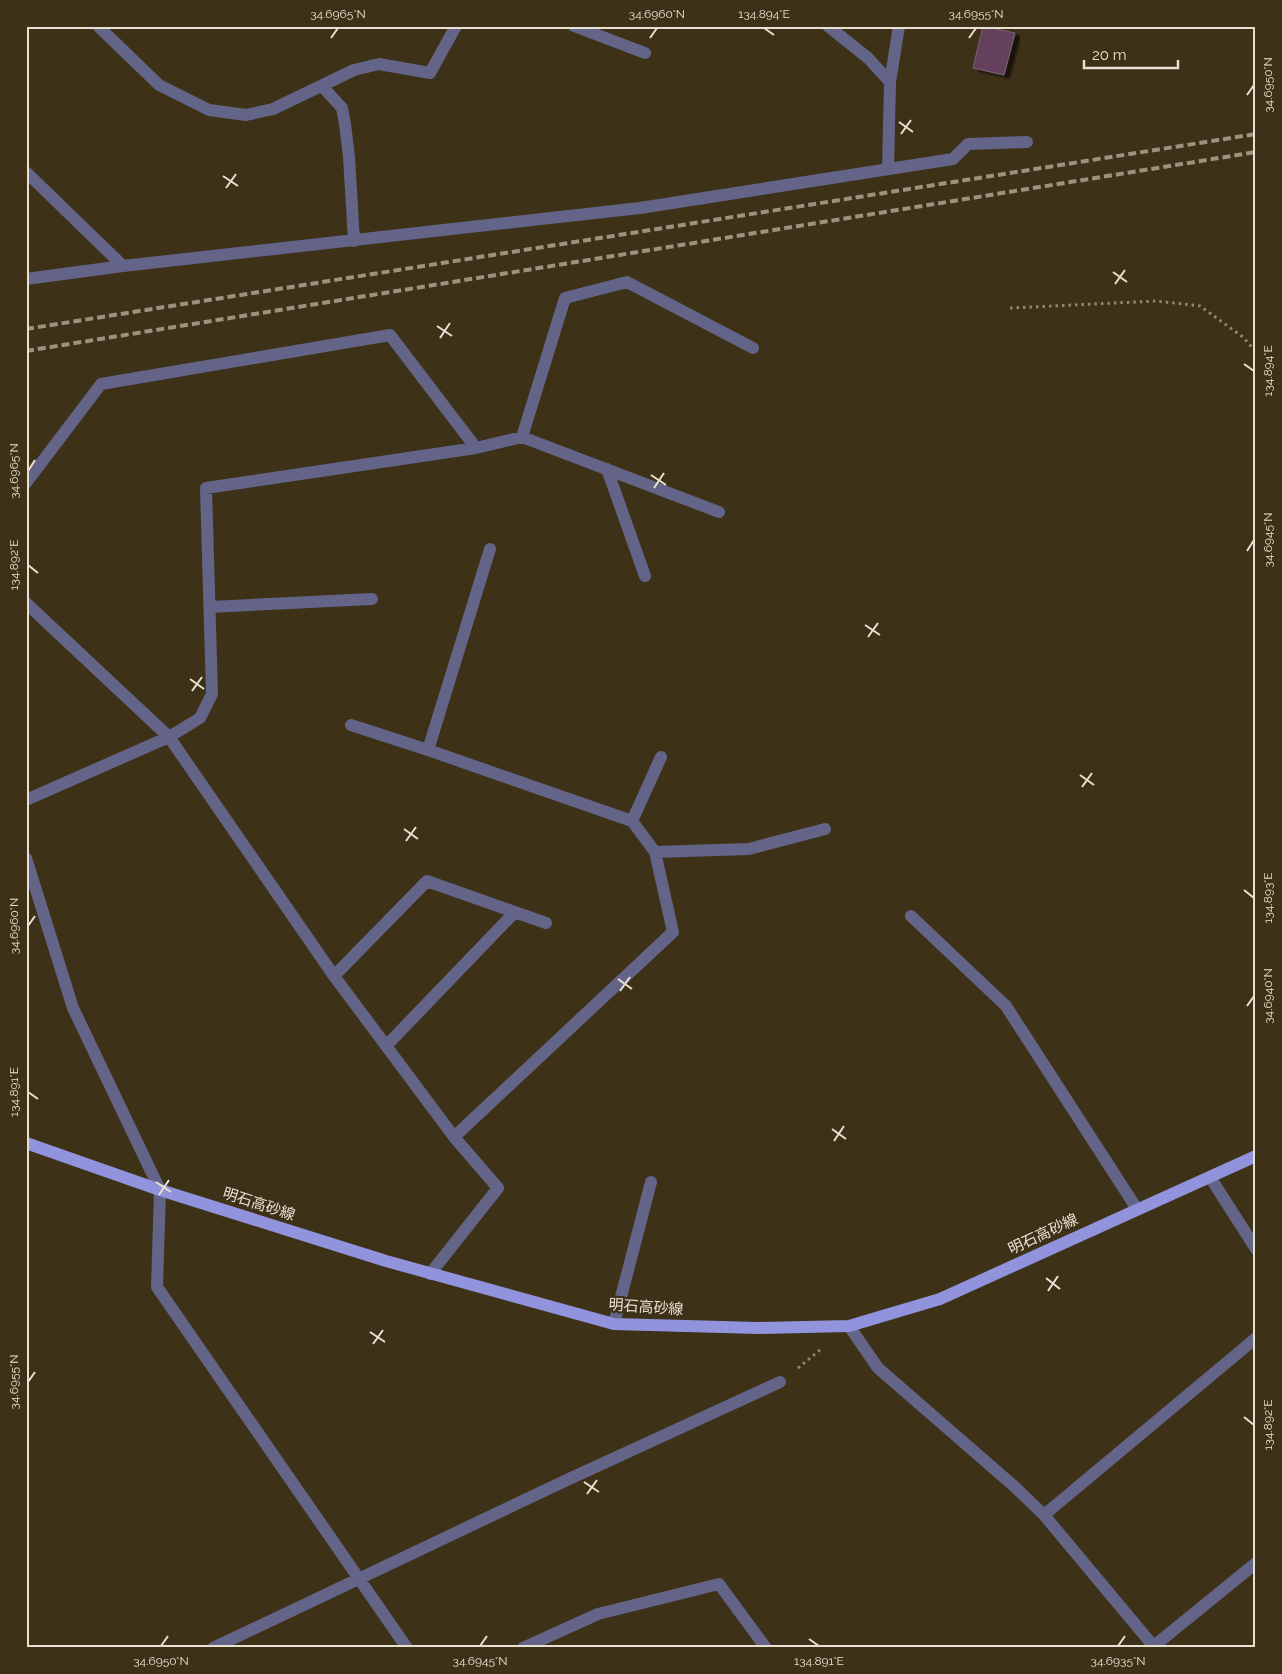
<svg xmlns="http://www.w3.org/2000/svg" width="1282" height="1674" font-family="Raleway,'Noto Sans JP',sans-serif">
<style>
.building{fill:#653f5b;stroke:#7c6275;filter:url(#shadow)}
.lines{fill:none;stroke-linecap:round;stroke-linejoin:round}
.path{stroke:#918773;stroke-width:3;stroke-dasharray:2.5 4;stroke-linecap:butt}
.minor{stroke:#636488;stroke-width:12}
.major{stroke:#9293dd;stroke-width:12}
.rail{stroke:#9c927f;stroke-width:4;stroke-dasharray:8 4;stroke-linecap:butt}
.ticks{fill:none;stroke:#e8e1d2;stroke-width:2}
.labels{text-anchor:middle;stroke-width:4.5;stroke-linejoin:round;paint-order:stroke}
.street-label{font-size:15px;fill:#e8e1d2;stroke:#3d3118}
.neatline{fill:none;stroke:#e8e1d2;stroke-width:2}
.ticks-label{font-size:12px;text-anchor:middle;fill:#e8e1d2}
</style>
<defs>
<filter id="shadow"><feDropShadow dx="5.5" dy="3" stdDeviation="1" flood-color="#0009"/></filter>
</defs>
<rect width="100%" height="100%" fill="#3d3118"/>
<!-- building -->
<path class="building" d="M983,26l32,7 -11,42 -31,-7z"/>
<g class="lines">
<!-- path -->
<path class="path" d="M1010,308l146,-7 44,5 43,31 13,15
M798,1368l22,-18"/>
<!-- minor -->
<path class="minor" d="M98,26l61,59 50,25 37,5 27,-6 81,-39 25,-6 51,9 26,-47
M574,26l71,27
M828,26l40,32 22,24
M322,86l20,22 3,16 4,33 5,84
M888,169l2,-87 9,-56
M26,172l97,94
M26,279l97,-13 517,-58 313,-49 15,-15 59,-2
M522,437l43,-139 62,-16 126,66
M607,469l38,107
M26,483l75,-99 289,-49 86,113
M26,603l143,134 165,239 120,161 44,51 -68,86
M210,607l162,-8
M351,725l77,25 204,71 23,31 18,80 -219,205
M428,750l62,-201
M26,800l143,-63 31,-19 12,-24 -6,-206 270,-40 46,-11 197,75
M632,821l29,-64
M655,852l94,-3 76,-20
M26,858l47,150 87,182 -3,97 250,361
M911,916l95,90 131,203
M334,976l93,-95 119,42
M386,1046l129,-134
M1210,1177l46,72
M614,1324l37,-142
M849,1326l29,42 137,119 29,28 111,133
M1044,1515l212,-177
M1154,1646l102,-83
M213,1648l356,-169 211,-97
M523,1648l75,-34 121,-30 47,64"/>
<!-- major -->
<path class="major" d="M26,1143l134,47 226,71 228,63 144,4 91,-2 91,-27 316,-143"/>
<!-- rail -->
<path class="rail" d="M26,329l1230,-195
M26,351l1230,-199"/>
</g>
<!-- ticks -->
<path class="ticks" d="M764,28l10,7M331,38l7,-10M650,38l7,-10M969,38l7,-10M1247,95l7,-10M899,122l14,10M901,134l10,-14M223,176l15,10M226,188l10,-14M1113,272l14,10M1115,284l10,-14M437,326l15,10M440,338l10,-15M1244,364l10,7M28,471l7,-11M651,475l15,10M654,488l10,-15M1247,551l7,-11M28,565l10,8M865,625l15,10M868,637l10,-14M190,679l14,10M192,691l10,-14M1080,775l14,10M1082,787l10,-14M404,829l14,10M406,841l10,-14M1244,890l10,8M28,926l7,-10M618,979l14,10M620,991l10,-14M1247,1006l7,-10M28,1092l10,7M832,1129l14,10M834,1141l10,-15M156,1182l15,10M159,1195l10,-15M1046,1278l14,11M1048,1291l10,-15M370,1332l15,10M373,1344l10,-14M28,1382l7,-10M1244,1417l10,8M584,1482l15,10M587,1494l10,-14M809,1639l10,7M161,1646l7,-10M480,1646l7,-10M1118,1646l7,-10"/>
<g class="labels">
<!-- street labels -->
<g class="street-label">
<text transform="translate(259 1204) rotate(18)" y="5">明石高砂線</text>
<text transform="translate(1043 1234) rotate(-25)" y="5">明石高砂線</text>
<text transform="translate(646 1307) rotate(4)" y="5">明石高砂線</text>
</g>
</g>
<!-- border -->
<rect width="1282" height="1674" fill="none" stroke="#3d3118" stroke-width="55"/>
<!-- scale -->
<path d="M1084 60v8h94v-8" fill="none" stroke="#e8e1d2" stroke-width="2.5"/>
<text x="1092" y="60" font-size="15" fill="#e8e1d2" stroke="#3d3118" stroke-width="4" paint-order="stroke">20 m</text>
<rect x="28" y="28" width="1226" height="1618" class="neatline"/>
<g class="ticks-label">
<text x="338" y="18">34.6965°N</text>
<text x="657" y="18">34.6960°N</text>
<text x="764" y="18">134.894°E</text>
<text x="976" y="18">34.6955°N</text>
<text transform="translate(1268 85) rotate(-90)" y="4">34.6950°N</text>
<text transform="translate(1268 371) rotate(-90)" y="4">134.894°E</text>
<text transform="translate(14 471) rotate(-90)" y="4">34.6965°N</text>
<text transform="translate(1268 540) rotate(-90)" y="4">34.6945°N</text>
<text transform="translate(14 565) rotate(-90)" y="4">134.892°E</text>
<text transform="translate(1268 898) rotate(-90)" y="4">134.893°E</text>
<text transform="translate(14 926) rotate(-90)" y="4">34.6960°N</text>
<text transform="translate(1268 996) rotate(-90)" y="4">34.6940°N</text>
<text transform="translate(14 1092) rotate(-90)" y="4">134.891°E</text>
<text transform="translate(14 1382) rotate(-90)" y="4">34.6955°N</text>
<text transform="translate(1268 1425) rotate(-90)" y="4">134.892°E</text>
<text x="161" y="1665">34.6950°N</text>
<text x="480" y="1665">34.6945°N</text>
<text x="819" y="1665">134.891°E</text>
<text x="1118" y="1665">34.6935°N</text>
</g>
</svg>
